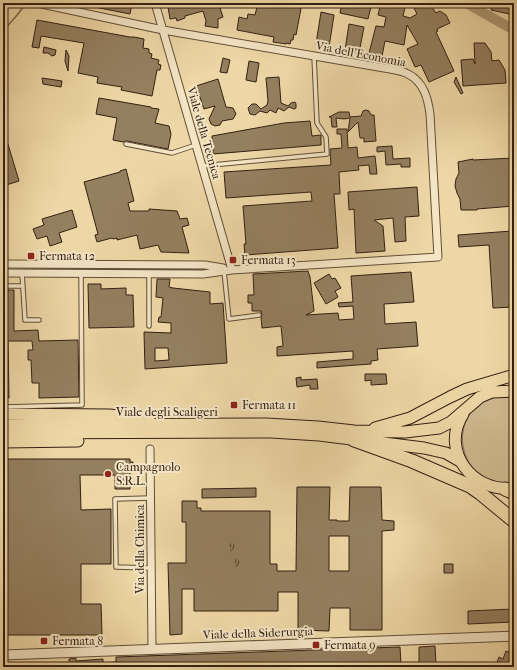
<svg xmlns="http://www.w3.org/2000/svg" width="517" height="670" font-family="'IM FELL French Canon',serif">
<style>
.green{fill:#ceb88d;stroke:#806c50}
.lines{fill:none;stroke-linecap:round;stroke-linejoin:round}
.stream{stroke:#7c694d;stroke-width:1.5}
.river{stroke:#ae9974;stroke-width:10}
.building{fill:#947f5f;stroke:#322013;fill-rule:evenodd}
.service-casing{stroke:#614e38;stroke-width:5.5}
.minor-casing{stroke:#614e38;stroke-width:9}
.tertiary-casing{stroke:#614e38;stroke-width:11}
.trunk-casing{stroke:#322013;stroke-width:13}
.motorway-casing{stroke:#322013;stroke-width:15}
.service{stroke:#f4e5c5;stroke-width:3.5}
.minor{stroke:#f4e5c5;stroke-width:7}
.tertiary{stroke:#f4e5c5;stroke-width:9}
.trunk{stroke:#eed7a6;stroke-width:11}
.motorway{stroke:#eed7a6;stroke-width:13}
.poi-dot{fill:#8f2418;stroke:#f4e5c5;stroke-width:1.5}
.labels{text-anchor:middle;stroke-width:4;stroke-linejoin:round;paint-order:stroke}
.number-label{font-size:10px;fill:#4a3826}
.street-label{font-size:12px;fill:#322013;stroke:#f4e5c5}
.poi-label{font-size:12px;fill:#322013;stroke:#f4e5c5;text-anchor:start}
</style>
<rect width="100%" height="100%" fill="#eed7a6"/>
<filter id="stains"><feTurbulence type="fractalNoise" baseFrequency=".005" numOctaves="4"/><feColorMatrix values="0 0 0 0 .2 0 0 0 0 .09 0 0 0 0 .02 0 0 0 .5 -.17"/></filter>
<radialGradient id="worn" r=".72"><stop offset=".6" stop-color="#630" stop-opacity="0"/><stop offset="1" stop-color="#630" stop-opacity=".3"/></radialGradient>
<!-- green -->
<path class="green" d="M507,395l7,2v86c-7,0 -15,1 -22,-1 -32,-12 -41,-57 -12,-78 8,-6 17,-7 27,-9z"/>
<g class="lines">
<!-- stream -->
<path class="stream" d="M3,31l15,-17 8,-11"/>
<!-- river -->
<path class="river" d="M466,3l48,27"/>
</g>
<!-- building -->
<path class="building" d="M85,3h47l-2,11 -46,-9z
M181,3l1,2 5,-2h36l1,4 -4,1 3,9 -5,2v9l-13,-2 1,-5 -3,-10 -18,5v2l-8,3 -1,-3 -6,1 -2,-12z
M258,3l13,3 1,-3h30l-6,32 -2,-1 -1,6h-2l-1,4 -4,-1v1l-13,-2 1,-5 -37,-7 2,-13 8,2 1,-5 7,1z
M342,3h30l-4,16 -28,-6z
M381,3h25l-3,13 7,2 7,-4 -5,-10 3,-1h14l7,10 4,-2 6,4 4,8 -13,6 1,2 -2,1 18,39 -25,11 -8,-17 -6,2 -8,-18 11,-5 -11,-19 -3,20 -19,-4 -3,15 -13,-3 7,-27 8,1 2,-10 -8,-2z
M488,3h15l-1,2 12,3v7l-23,-5 1,-2 -5,-1z
M321,12l13,3 -5,32 -13,-3z
M37,20l93,17h4l10,2 -1,9 6,1v4l3,1 -1,4 8,2 -1,4 3,1 -1,5h-3l-5,26 -31,-6 1,-3 -25,-4 1,-6 -20,-4 6,-30 -43,-7 -2,12 -7,-1z
M349,24l15,3 -5,26 -14,-3z
M474,43h11l6,9 1,9 7,-1 6,10 1,13 -43,3 -2,-26 12,-1 2,5z
M44,47l12,3 -1,5 -3,1 -4,-3h-5z
M66,50l3,6 -1,15 -3,-10z
M223,58l7,2 -3,13 -7,-1z
M249,61l10,2 -3,19 -10,-2z
M279,77l2,26 7,3 3,-3 4,-1 1,2v4l-2,1 -5,-2 -5,4 -6,-3 -2,5 -6,-3 -3,3 -7,-2 -5,4 -5,-1 -2,-6 4,-4h4l5,5 6,-4 1,-4 -2,-23z
M456,77l7,16 -2,1 -7,-12z
M42,78l20,3 -1,6 -18,-3z
M218,79l8,28 7,1 3,6 -3,5 -11,2 -2,4 -5,1 -4,-2 -2,-5 6,-13 -11,3 -8,-23z
M99,98l52,9v1l8,1 -4,14 14,3 2,8 -3,15 -41,-8 -4,1 -10,-2 4,-22 -21,-4z
M366,110l3,1 2,4h3l2,26 -12,1v-4h-4l-2,-16 -10,10 2,-14 -6,1 -8,-1 1,9h-5l-1,-10h-2l10,-5h10l1,5 11,-1 2,-5z
M310,121l2,15 9,-1v10l-108,9 -1,-18 72,-13z
M337,129h10l1,19 9,-1 1,11 17,-2 2,18h-7l-1,-9 -11,1 1,4 -20,2 1,22h-6l4,54 -93,7 -1,-11h2l-3,-38 69,-5 -1,-9 -85,6 -2,-26 107,-7 -1,-16 12,-1 -1,-14h-4z
M3,131h1l15,50 -16,5z
M392,146l1,13 17,-1v9h-9v-3l-15,1 -1,-14 -8,1v-5z
M514,158v48l-37,3v1h-16l-1,-11 -3,-6 -2,-7 1,-7 3,-6 -1,-11 15,-3v1z
M126,169l8,32 -6,2 2,8h19v-2l28,2 3,8 7,-1 2,7 -7,2 7,26 -28,-1 -3,-7 -18,4 -3,-14 -20,5v-2l-4,1 -1,-1 -15,4 -2,-7 3,-1 -14,-52 36,-10v-1z
M417,187l2,29 -14,1 1,24 -11,1 -2,-24 -19,2 9,6 2,25 -29,2 -2,-44 -5,1 -1,-18z
M72,210l5,17 -18,6 3,9 -12,4 -3,-10 -10,3 -4,-10 11,-4 -2,-6z
M512,231v6h2v70l-21,1 -4,-63 -30,2 -1,-12z
M308,271l2,6 4,34 -8,4 32,-2 1,7 15,-1 -1,-13 -14,1 -1,-4 15,-1 -2,-26 60,-4 3,30 -30,2 1,20 31,-2 2,24 -41,3 1,11 -7,1v3l-54,4v-6l36,-3v-8l-76,5v-9l6,-1 -2,-20 -19,2 -1,-11 1,-2 -1,-4h-9v-8h-4v-8h6l-1,-21z
M329,274l3,5 3,-1 6,10 -6,3 3,6 -12,7 -12,-21z
M157,279h13l-1,8 4,1 37,4v12l13,-1 4,60 -82,6 -1,-37 27,1v-10l-13,-1 1,-5h2l2,-19 -7,-1zM155,348h13l1,12 -14,1z
M88,284h13v5l25,-1v7h7l1,32 -45,1z
M8,290h6v41l24,-1 1,11 39,-1 1,57 -40,1v-15h-7l-1,-23h-3v-10h5l-1,-9h-24l1,57h-6v-106h5z
M365,374h21l1,10 -16,1v-5l-6,1z
M301,377v3l16,-1 1,10h-8v-4l-13,2 -1,-9z
M3,459h127v3h3v10h-3v17h-15v-14h-35l1,35 30,-1v55h-30v40h20l1,31h-99z
M297,487h33l-1,33h8v1h12l1,-34h31l1,33 12,1v9l-12,1v99h-32v-22h-20l-1,23 -31,-1v-38h-20v19h-84v-22h-12v45l-12,1 -2,-72h18v-41h-4v-21h15v7h4v3h69v53h7v7h19zM329,536h20v35h-20z
M256,488v9l-54,1v-9z
M444,564h9v9h-9z
M513,609l1,13 -46,2v-13z
M435,646l1,18 -17,1v-18z
M400,647l1,17 -117,3h-215v-8l7,-1v3l27,-2v4l13,-1v-5z
M506,651l8,3v13h-19l4,-10 4,2z"/>
<g class="lines">
<!-- service casing -->
<g class="service-casing">
<path id="service" d="M126,144l46,9 24,-8
M202,166l125,-12 -1,-17 -9,-14 -3,-67
M224,271l5,48 30,-4
M22,273l3,47h14
M3,286h20
M149,326v-52
M3,407l79,-2 -1,-132
M150,498l-35,1 1,68 35,1"/>
</g>
<!-- minor casing -->
<g class="minor-casing">
<path id="minor" d="M155,3l77,267
M3,264l202,1 18,3
M3,273l200,1 29,-4 206,-13 -8,-143c-2,-15 -6,-32 -22,-40 -5,-3 -12,-4 -18,-5l-227,-39 -126,-27
M150,449l2,200"/>
</g>
<!-- tertiary casing -->
<g class="tertiary-casing">
<path id="tertiary" d="M3,655l511,-19"/>
</g>
<!-- trunk casing -->
<g class="trunk-casing">
<path id="trunk" d="M3,414l106,1 40,4
M463,414c-23,36 9,79 50,74
M3,425l263,-1 52,3 36,4 51,1 34,-4 12,-6 29,-25 12,-5 22,-1
M375,428l35,-10 40,-21 17,-8 47,-14
M3,433l268,-1 48,3 105,13 22,5 14,8
M3,442l75,-1"/>
</g>
<!-- motorway casing -->
<g class="motorway-casing">
<path id="motorway" d="M354,440l58,21 58,25 10,7 34,28
M505,489l9,4"/>
</g>
<!-- service -->
<use href="#service" class="service"/>
<!-- minor -->
<use href="#minor" class="minor"/>
<!-- tertiary -->
<use href="#tertiary" class="tertiary"/>
<!-- trunk -->
<use href="#trunk" class="trunk"/>
<!-- motorway -->
<use href="#motorway" class="motorway"/>
</g>
<!-- markers -->
<g class="poi-dot">
<rect x="27" y="252" width="8" height="8" rx="2"/>
<rect x="229" y="256" width="8" height="8" rx="2"/>
<rect x="230" y="401" width="8" height="8" rx="2"/>
<circle cx="108" cy="474" r="4"/>
<rect x="40" y="637" width="8" height="8" rx="2"/>
<rect x="312" y="641" width="8" height="8" rx="2"/>
</g>
<g class="labels">
<!-- number labels -->
<g class="number-label">
<text x="232" y="549">9</text>
<text x="237" y="565">9</text>
</g>
<!-- street labels -->
<g class="street-label">
<text transform="translate(361 54) rotate(11)" y="4">Via dell'Economia</text>
<text transform="translate(204 133) rotate(74)" y="4">Viale della Tecnica</text>
<text x="167" y="416">Viale degli Scaligeri</text>
<text transform="translate(140 549) rotate(-90)" y="4">Via della Chimica</text>
<text transform="translate(258 633) rotate(-2)" y="4">Viale della Siderurgia</text>
</g>
<!-- poi labels -->
<g class="poi-label">
<text x="39" y="260">Fermata 12</text>
<text x="241" y="264">Fermata 13</text>
<text x="242" y="409">Fermata 11</text>
<text x="116" y="471">Campagnolo<tspan x="116" dy="14">S.R.L.</tspan></text>
<text x="52" y="645">Fermata 8</text>
<text x="324" y="649">Fermata 9</text>
</g>
</g>
<!-- margin -->
<rect width="517" height="670" fill="none" stroke="#eed7a6" stroke-width="16"/>
<rect x="4" y="4" width="509" height="662" fill="none" stroke="#322013" stroke-width="2"/>
<rect x="8" y="8" width="501" height="654" fill="none" stroke="#322013"/>
<rect width="100%" height="100%" filter="url(#stains)"/>
<rect width="100%" height="100%" fill="url(#worn)"/>
</svg>
